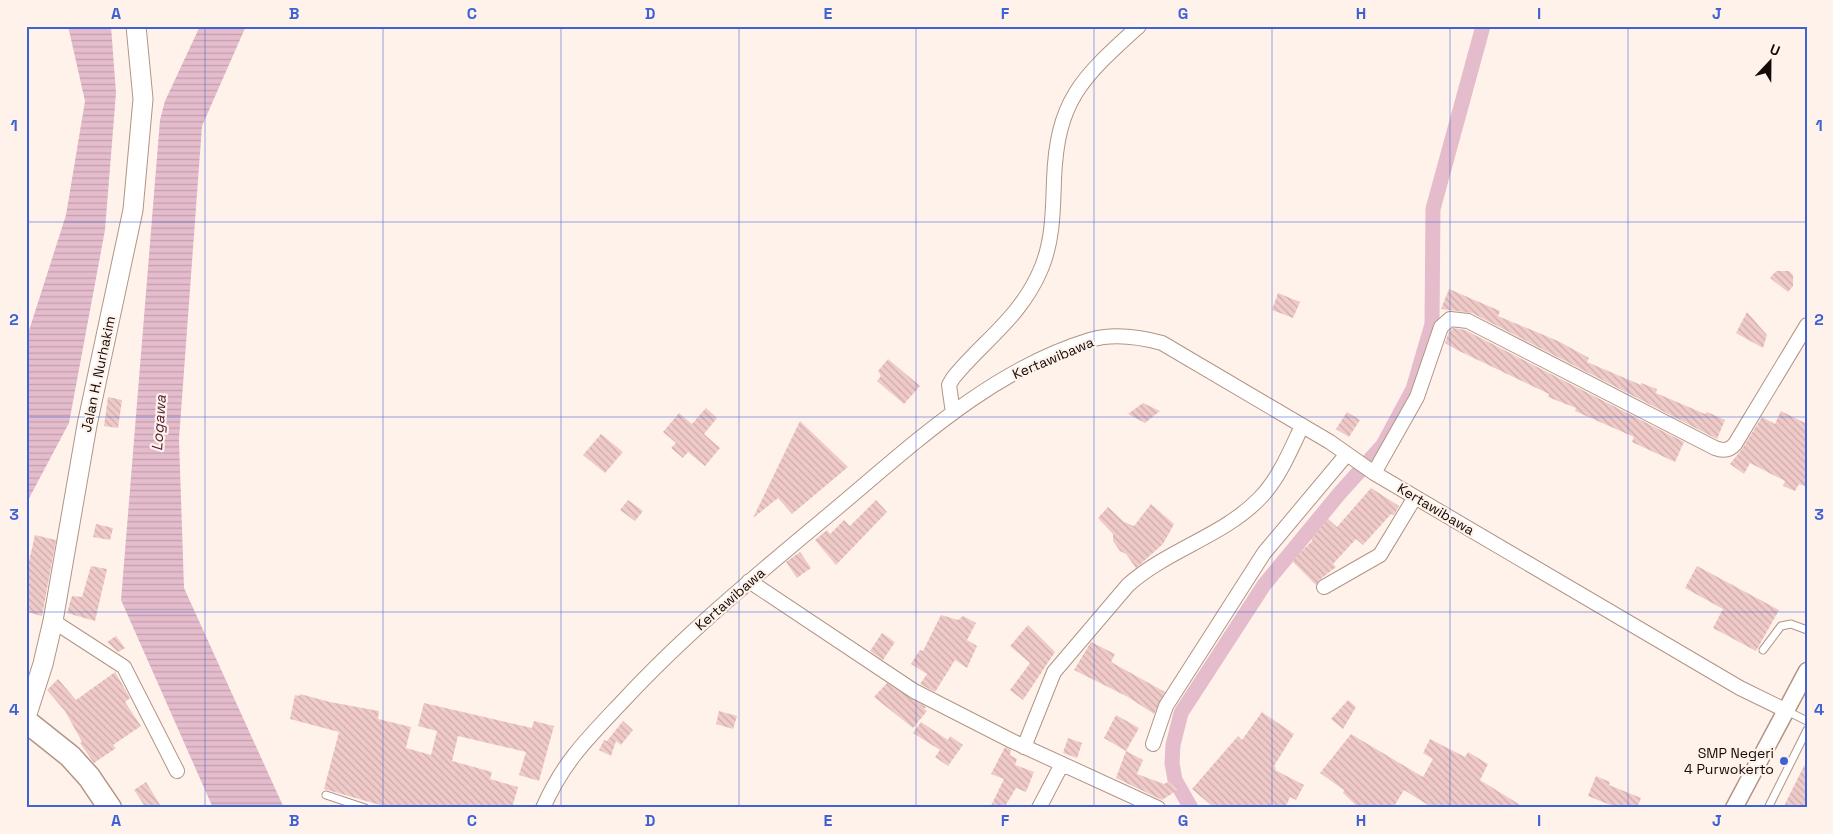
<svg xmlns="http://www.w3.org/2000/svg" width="1833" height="834" font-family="'Space Grotesk',sans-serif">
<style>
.water{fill:url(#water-rules)}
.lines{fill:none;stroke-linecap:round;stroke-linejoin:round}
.canal{stroke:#e4bccc;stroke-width:15}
.building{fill:url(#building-back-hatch)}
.service-casing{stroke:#b29585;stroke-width:9}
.minor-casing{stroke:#b29585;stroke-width:16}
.tertiary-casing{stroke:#b29585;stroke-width:19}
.secondary-casing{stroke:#b29585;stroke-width:21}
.trunk-casing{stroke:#b29585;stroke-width:25}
.service{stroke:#fff;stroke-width:7}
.minor{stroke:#fff;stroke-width:14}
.tertiary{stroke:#fff;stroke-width:16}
.secondary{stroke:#fff;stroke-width:19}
.trunk{stroke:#fff;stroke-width:22}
.grid{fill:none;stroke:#3e61d3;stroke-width:1;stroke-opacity:0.55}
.poi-dot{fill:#3e61d3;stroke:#fff2eb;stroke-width:2}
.labels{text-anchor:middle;stroke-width:4.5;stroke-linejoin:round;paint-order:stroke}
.street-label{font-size:14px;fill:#140a06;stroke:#fff2eb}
.poi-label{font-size:14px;fill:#140a06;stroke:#fff2eb;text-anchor:end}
.water-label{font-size:15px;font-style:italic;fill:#512037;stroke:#fff2eb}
.neatline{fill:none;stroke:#3e61d3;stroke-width:2}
.grid-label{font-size:16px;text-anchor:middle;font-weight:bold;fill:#3e61d3}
</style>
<defs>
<pattern id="water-rules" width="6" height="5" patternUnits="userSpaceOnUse" patternTransform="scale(1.25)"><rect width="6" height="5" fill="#e4bccc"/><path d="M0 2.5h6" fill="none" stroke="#c3a0ae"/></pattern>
<pattern id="building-back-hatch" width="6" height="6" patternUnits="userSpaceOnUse" patternTransform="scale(1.25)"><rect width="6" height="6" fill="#efcac8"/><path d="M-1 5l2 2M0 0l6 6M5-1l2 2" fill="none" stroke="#ccacaa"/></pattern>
</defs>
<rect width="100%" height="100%" fill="#fff2eb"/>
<!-- water -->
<path class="water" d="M68,26h43l5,67 -11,137 -36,193 -43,81v-164l40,-125 19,-114z
M200,26h46l-44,100 -23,313 5,149 100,220h-71l-92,-208 39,-480 5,-19z"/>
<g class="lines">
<!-- canal -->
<path class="canal" d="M1191,808l-16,-28 -3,-17 1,-18 8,-32 83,-128 75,-91 44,-49 30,-56 19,-65 1,-115 50,-183"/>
</g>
<!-- building -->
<path class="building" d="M1776,271h13l4,4v11l-5,6 -18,-14z
M1449,289l51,22 -2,5 60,25 31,17 -2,4 54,23v-2l16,6 -1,4 49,21 2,-2 18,8 -8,19 -245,-126 -31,-4z
M1278,293l22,9 -7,16 -21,-8z
M1747,312l20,23 -4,13 -27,-15z
M1453,328l12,2 219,112 -9,20 -43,-20 2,-5 -59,-26 1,-3 -28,-11 1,-3 -92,-44 -12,-7 4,-11z
M888,359l32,27 -16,18 -27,-23 4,-5 -3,-5z
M108,397l14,3 -4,28 -14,-2z
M1143,403l17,8 -15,12 -17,-9z
M706,408l11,10 -13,16 16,14 -15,18 -17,-14 -5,6 -12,-10 5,-5 -13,-11 16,-19 13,11z
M1781,411l26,13v63l-8,-3 -4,7 -12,-5 2,-5 -35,-18 -6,11 -14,-10 12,-15 20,-32 13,7z
M1347,412l13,8 -11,17 -13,-8z
M800,421l48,46 -56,47 -14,-16 -25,20z
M601,434l22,18 -18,21 -22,-18z
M1371,488l28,18 -5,9 -3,-1 -28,31 -7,-6 -23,25 3,3 -17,13 -3,5 -24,-24 21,-21 -2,-1 17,-20 9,8z
M628,500l15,11 -8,10 -15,-11z
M876,500l11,12 -51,53 -21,-25 12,-10 3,4 14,-14 6,6z
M1151,504l23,20 -11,20 -27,24 -10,-14 -6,-3 -7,-10v-7l-15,-16 10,-11 16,15 10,4z
M96,524l17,4 -3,12 -17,-3z
M35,535l21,5 -14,76 -16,-4v-47l2,1z
M800,552l11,16 -14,10 -11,-16z
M91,566l16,3 -12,52 -28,-8 5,-17 10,1z
M1697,566l82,44 -23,41 -43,-23 10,-19 -38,-21z
M941,615l17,5 5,-4 13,7 -9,17 10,6 -10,22 -12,-8 -20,32 -15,-8 7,-10 -16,-10 9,-14 3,1z
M1028,625l27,27 -32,48 -13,-10 20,-27 -20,-17z
M882,633l13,9 -12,18 -13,-9z
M116,636l9,12 -7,4 -11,-10z
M1091,642l24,12 -4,8 54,30 -11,22 -26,-17 -54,-27z
M115,672l15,26 -5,4 16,24 -28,19 3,3 -22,15 -14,-20 2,-1 -17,-31 -18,-21 11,-11 18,21z
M887,683l39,24 -2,2 3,2 -14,17 -39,-31z
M300,694l30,8 49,9 -1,8 33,8 -5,21 25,7 6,-24 -19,-5 6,-23 108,25 2,-7 20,5 -15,55 -20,-6 7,-23 -68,-16 -6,25 40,11 -2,7 28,8 -6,21h-121l-67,-19 15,-57 -49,-13 5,-24 4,1z
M1348,700l8,7 -13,22 -12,-10z
M719,711l18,5 -4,13 -17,-5z
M1262,712l32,22 -20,32 2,2 -1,2 29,15 -8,15 -6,-3 -5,11h-69l-5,-3 -19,-16 46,-53 4,4z
M1116,715l23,13 -13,23 -22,-13z
M623,721l10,9 -12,15 -5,-4 -5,15 -12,-6 5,-10 3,1z
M921,722l27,18 2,-4 13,9 -15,21 -13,-9 5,-7 -27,-17z
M1351,734l72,43 10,-18 -10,-6 7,-14 35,18 3,-5 20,12 -8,16 45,28h-92l-29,-18 -11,18h-34l-16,-15 1,-3 -24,-17z
M1068,738l14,5 -5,15 -14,-5z
M1005,747l6,3 -1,5 7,4 -2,6 19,7 -8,20 -10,-4 -12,20h-14l14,-29 -13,-5z
M1126,751l17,9 -6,14 27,10 6,-3 9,8 -17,11 -46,-22z
M1807,760v48h-24z
M1596,776l14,6 -1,3 32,13 -4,10h-19l-30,-12z
M146,782l16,26h-16l-12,-18z"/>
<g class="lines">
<!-- service casing -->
<g class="service-casing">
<path id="service" d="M1763,650l18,-24 10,-2 16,6
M1787,711l20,10
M326,795l39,13
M1768,808l39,-78"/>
</g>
<!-- minor casing -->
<g class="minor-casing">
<path id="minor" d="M953,413l-4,-28 4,-7c31,-38 68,-61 88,-109 12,-28 12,-59 13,-89 3,-81 28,-102 85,-154
M1374,473l43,-76 24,-70 9,-8 18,2 247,127c8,3 14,3 20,-4l72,-119
M749,581l165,110 98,50 146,67
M1324,587l56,-32 35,-58
M53,621l71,46 53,104
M1153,744l13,-38 98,-153 83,-99
M1024,747l30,-75 74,-87c39,-35 95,-49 131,-86 20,-20 31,-48 43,-73
M543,808c20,-46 45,-70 79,-106 62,-67 132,-125 203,-184 81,-67 162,-147 265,-178 23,-7 50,-3 72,3l168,99 44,31 366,215 45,22
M1039,808l23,-44"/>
</g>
<!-- tertiary casing -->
<g class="tertiary-casing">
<path id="tertiary" d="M1734,808l73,-137"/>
</g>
<!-- secondary casing -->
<g class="secondary-casing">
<path id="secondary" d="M26,717l17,-53 10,-43 34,-196 46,-215 10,-111 -7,-73"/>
</g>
<!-- trunk casing -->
<g class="trunk-casing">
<path id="trunk" d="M26,721l44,35 19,21 21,31"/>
</g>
<!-- service -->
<use href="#service" class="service"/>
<!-- minor -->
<use href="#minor" class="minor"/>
<!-- tertiary -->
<use href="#tertiary" class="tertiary"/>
<!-- secondary -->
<use href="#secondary" class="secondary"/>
<!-- trunk -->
<use href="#trunk" class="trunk"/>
</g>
<!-- grid -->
<path class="grid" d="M205,26v782M383,26v782M561,26v782M739,26v782M916,26v782M1094,26v782M1272,26v782M1450,26v782M1628,26v782M26,222h1781M26,417h1781M26,612h1781"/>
<!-- markers -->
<circle class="poi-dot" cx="1784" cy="761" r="5"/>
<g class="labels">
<!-- street labels -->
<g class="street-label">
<text transform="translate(1053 358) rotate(-23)" y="5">Kertawibawa</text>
<text transform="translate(98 374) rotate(-78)" y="5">Jalan H. Nurhakim</text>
<text transform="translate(1436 509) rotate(31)" y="5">Kertawibawa</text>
<text transform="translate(730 599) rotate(-41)" y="5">Kertawibawa</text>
</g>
<!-- poi labels -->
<g class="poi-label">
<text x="1774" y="758">SMP Negeri<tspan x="1774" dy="16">4 Purwokerto</tspan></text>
</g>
<!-- water labels -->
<g class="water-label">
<text transform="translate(159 423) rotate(-86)" y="5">Logawa</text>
</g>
</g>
<!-- border -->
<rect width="1833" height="834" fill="none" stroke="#fff2eb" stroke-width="55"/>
<!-- north arrow -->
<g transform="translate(1770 62) rotate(22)" stroke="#fff2eb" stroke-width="4" paint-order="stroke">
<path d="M0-4L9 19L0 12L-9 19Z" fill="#140a06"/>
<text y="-8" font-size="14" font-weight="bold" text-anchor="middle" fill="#140a06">U</text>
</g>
<rect x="28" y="28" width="1778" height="778" class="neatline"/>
<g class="grid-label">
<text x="116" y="19">A</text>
<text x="294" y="19">B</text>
<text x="472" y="19">C</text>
<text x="650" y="19">D</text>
<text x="828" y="19">E</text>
<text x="1005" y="19">F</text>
<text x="1183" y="19">G</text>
<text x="1361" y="19">H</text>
<text x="1539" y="19">I</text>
<text x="1717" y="19">J</text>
<text x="14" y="131">1</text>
<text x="1819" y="131">1</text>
<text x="14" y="325">2</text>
<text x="1819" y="325">2</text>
<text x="14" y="520">3</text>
<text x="1819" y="520">3</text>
<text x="14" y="715">4</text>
<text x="1819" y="715">4</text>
<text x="116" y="826">A</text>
<text x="294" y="826">B</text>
<text x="472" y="826">C</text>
<text x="650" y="826">D</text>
<text x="828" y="826">E</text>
<text x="1005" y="826">F</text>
<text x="1183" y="826">G</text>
<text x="1361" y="826">H</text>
<text x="1539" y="826">I</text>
<text x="1717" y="826">J</text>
</g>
</svg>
